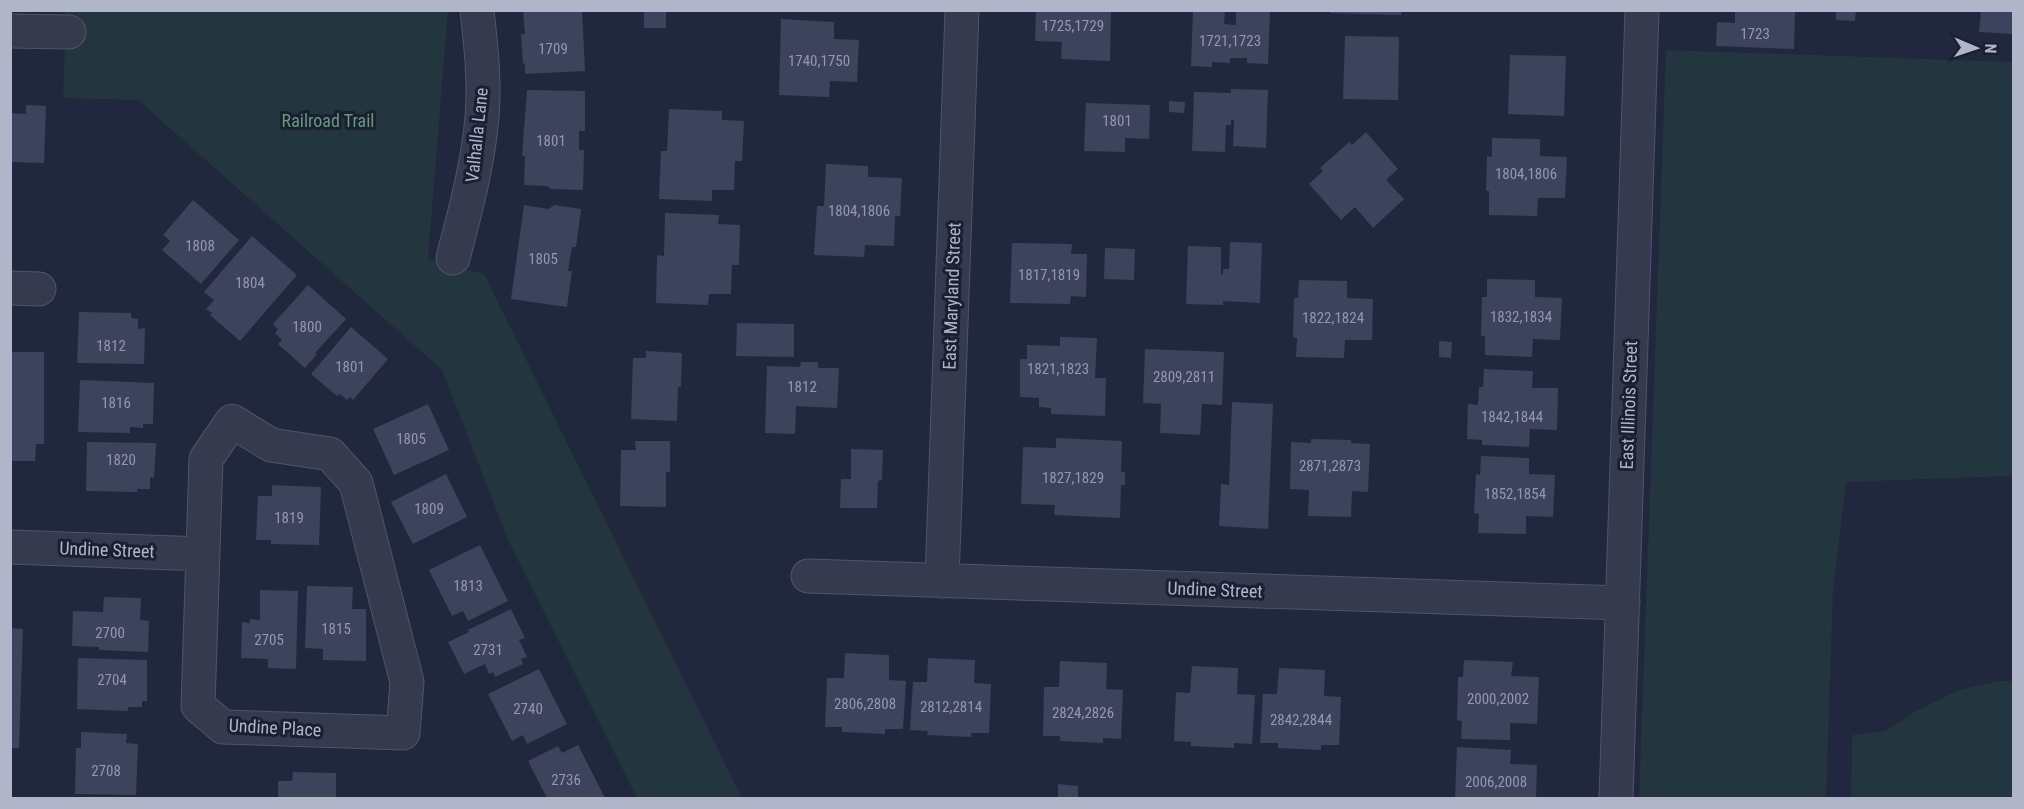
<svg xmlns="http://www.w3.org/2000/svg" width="2024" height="809" font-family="'Roboto Condensed',sans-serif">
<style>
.green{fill:#23353e}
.building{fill:#3d435d}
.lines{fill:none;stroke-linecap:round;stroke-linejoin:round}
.minor-casing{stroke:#505567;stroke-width:35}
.minor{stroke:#353a4d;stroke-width:33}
.labels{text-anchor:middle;stroke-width:6;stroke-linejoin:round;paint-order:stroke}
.number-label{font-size:15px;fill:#9398ad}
.park-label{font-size:18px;fill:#669b7d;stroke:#1a1f31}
.street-label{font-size:18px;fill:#b0b5c8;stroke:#1a1f31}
</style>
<rect width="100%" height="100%" fill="#21273d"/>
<!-- green -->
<path class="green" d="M66,11h382l-20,248 56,15 258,524h-105l-129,-258 -66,-170 -304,-270 -75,-2z
M1666,50l347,12v414l-167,6 -13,109 -7,207h-187z
M1999,681h14v117h-162l1,-63 33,-4 31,-20 42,-21z"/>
<!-- building -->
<path class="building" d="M523,10h59l3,61 -60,3v-11l-2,1 -2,-30h4z
M1036,10h75l-1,51 -49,-2 1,-17 -27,-1z
M1193,10h32l-1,14 12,1v-15h34l-2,54 -21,-1v-5h-17v5l-18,-1v5l-21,-1z
M1331,10h70v5l-71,-2z
M1735,10h60l-1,39 -78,-3 1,-24 18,1z
M1836,10h20l-1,11 -19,-1z
M1981,10h33v24l-35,-2z
M644,12h22v16h-22z
M781,19l53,3v17l25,1 -2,42 -27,-1 -1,16 -50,-2z
M1345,36l54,1 -1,63 -55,-1z
M1510,55l56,1 -2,60 -56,-2z
M1231,89l37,1 -2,58 -33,-2 1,-26h-3v5h-5l-1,27 -33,-1 2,-59 37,1z
M527,90l58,1v40h-6v19h5l-1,40 -32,-1 -4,-3 -23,-1 1,-29h-3z
M1169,101l16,1 -1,11 -15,-1z
M1086,103l64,2 -1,34 -24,-1v14l-41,-1z
M26,105l20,1 -2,57 -34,-1v-49l16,1z
M669,109l53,2v9l22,1 -2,40h-7l-1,29h-22v11l-53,-2 2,-48h6z
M1366,132l32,37 -12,11 18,19 -31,29 -18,-21 -14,13 -32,-36 14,-13 -3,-3 29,-26 3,3z
M1492,138l48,1v17l27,1 -2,41h-27l-1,18 -48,-1v-24h-3l1,-35 5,1z
M826,164l42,2v11l34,1 -2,38h-5l-1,30 -29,-1 -1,12 -50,-2 3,-49h7z
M193,200l46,40 -38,44 -39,-34 8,-9 -7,-6z
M524,205l24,4 7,-4 26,4 -5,38h-4l-4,24h4l-5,36 -56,-8z
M665,213l54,2 -1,9 22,1 -1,40h-7l-1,29h-22l-1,11 -52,-2 1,-48 7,1z
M252,236l45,39 -57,66 -30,-26 2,-2 -6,-4 8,-9 -10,-8z
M1230,242l32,1 -2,60 -37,-2v4l-37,-1 2,-58 33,1v27h2v-5h6z
M1012,243l60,1 -1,10h16l-1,43 -15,-1 -1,8 -60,-1z
M1105,248l30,1 -1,31 -30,-1z
M1487,279l48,1v17l27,1 -2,42 -27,-1 -1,18 -47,-2v-19h-4l1,-39h5z
M1299,280l48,1v17l26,1 -1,41h-27l-1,18 -48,-1 1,-19 -4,-1 1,-39h4z
M308,285l38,34 -31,34 2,1 -12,14 -27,-24 4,-4 -7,-7 3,-4 -5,-5z
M79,312l52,1v5l7,1v10l7,-1 -1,36 -67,-1z
M737,323l57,1v33l-58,-1z
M351,327l37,32 -35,41 -3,-3 -3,3 -7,-6 -3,2 -26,-22z
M1060,337l37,1 -2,40h11l-1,38 -54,-2v-6l-12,-1v-9l-19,-1v-38h7v-14l33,1z
M1439,341l13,1 -1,16 -12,-1z
M1145,349l79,3 -2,53 -20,-1 -2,31 -40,-2 1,-29 -18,-1z
M646,351l36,2 -1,34h-3l-1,34 -46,-2 2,-61h13z
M10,352h34v92h-8l-1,17h-25z
M801,362h17v6h21l-2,40 -41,-2 -1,28 -30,-1 2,-67 33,1z
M1484,369l49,2 -1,17h26l-1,42 -27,-1 -1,18 -47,-2v-5l-15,-1 1,-35 10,1 1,-18h4z
M80,380l74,3 -1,41h-10v4l-13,-1v6l-52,-1z
M1232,402l41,2 -5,125 -49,-3 2,-42 8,1z
M428,404l21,46 -55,25 -21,-46z
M1056,438l66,3 -1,31h4v13h-4l-1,33 -66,-3 1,-10 -34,-1 2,-57 33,1z
M1311,439l40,1v3l19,1 -2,48 -16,-1 -1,26 -43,-1 1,-26 -19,-1 1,-47 20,1z
M635,441h35v31h-4v35l-46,-1 1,-56h15z
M87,442l69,1 -2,35 -4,-1v12h-13v3l-51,-1z
M851,449l32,1 -1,30 -4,1 -1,27h-37l1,-29h10z
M1481,456l48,2v16l26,1 -2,42 -27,-1v18l-48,-1 1,-19 -5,-1 2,-39 4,1z
M446,474l21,43 -54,27 -22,-42z
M272,485l49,2 -2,58 -48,-1v-4h-15l2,-44h14z
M480,545l28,56 -40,20 -5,-10 -11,5 -23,-46z
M307,586l46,1 -1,22h14v52l-43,-1v-11l-18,-1z
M260,590l38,1 -2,78 -28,-1v-9l-27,-1 1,-36 8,1v-4l10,1z
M104,597l37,1 -1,22 9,1 -1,31 -49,-2v-3l-27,-1 1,-35 30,1z
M511,609l14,29 -6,2 8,17 -6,2 2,5 -28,13 -2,-5 -4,2 -4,-10 -21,10 -16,-32 21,-10 -1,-2z
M10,628l13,1 -4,119h-9z
M845,653l44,2v25l17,1 -3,48h-18v5l-43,-2v-5h-17l2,-49h17z
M78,658l69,2v41h-5v6h-14v4l-51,-2z
M928,658l47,2 -1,23 17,1 -2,49h-18v4l-44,-2 1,-4 -18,-1 3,-48h14z
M1464,660l49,2 -2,14 28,1 -2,47 -27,-1v17l-49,-1 1,-18 -5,-1 1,-43h5z
M1060,661l47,2 -1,26 17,1 -2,49 -18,-1v5l-43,-2v-5h-17l1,-49h15z
M1192,666l46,2 -1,26 18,1 -3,49 -18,-1v5l-43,-2v-4l-17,-1 2,-49 14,1z
M1279,668l46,2 -1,26 17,1 -2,48h-18v5l-43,-2v-5h-18l3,-49h14z
M539,669l28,55 -40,20 -4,-9 -11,6 -24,-47z
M81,732l46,2 -1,9 12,1 -2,51 -61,-1 1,-46h5z
M578,745l27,53h-58l-19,-37 30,-15 4,7z
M1457,747l54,3 -1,14 27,1 -1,33h-81z
M293,772l43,1v25h-58v-17h14z
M1058,784l20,2v12h-20z"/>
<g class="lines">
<!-- minor casing -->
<g class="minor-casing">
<path id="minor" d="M10,31l59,1
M453,258c12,-46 25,-93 29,-141 3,-36 -1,-71 -5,-107
M10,288l29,1
M232,421l39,24 59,9 26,29 51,199 -4,51 -180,-6 -25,-21 8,-247z
M10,547l193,7
M808,576l815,27
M942,581l20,-571
M1616,798l26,-788"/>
</g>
<!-- minor -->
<use href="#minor" class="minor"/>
</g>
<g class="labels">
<!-- number labels -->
<g class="number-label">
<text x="1073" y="31">1725,1729</text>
<text x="1755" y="39">1723</text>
<text x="1230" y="46">1721,1723</text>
<text x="553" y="54">1709</text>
<text x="819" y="66">1740,1750</text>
<text x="1117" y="126">1801</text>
<text x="551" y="146">1801</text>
<text x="1526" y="179">1804,1806</text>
<text x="859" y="216">1804,1806</text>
<text x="200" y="251">1808</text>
<text x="543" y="264">1805</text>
<text x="1049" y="280">1817,1819</text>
<text x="250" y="288">1804</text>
<text x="1521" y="322">1832,1834</text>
<text x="1333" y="323">1822,1824</text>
<text x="307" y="332">1800</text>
<text x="111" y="351">1812</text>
<text x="350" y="372">1801</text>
<text x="1058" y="374">1821,1823</text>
<text x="1184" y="382">2809,2811</text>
<text x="802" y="392">1812</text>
<text x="116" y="408">1816</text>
<text x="1512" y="422">1842,1844</text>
<text x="411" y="444">1805</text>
<text x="121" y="465">1820</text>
<text x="1330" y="471">2871,2873</text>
<text x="1073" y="483">1827,1829</text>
<text x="1515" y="499">1852,1854</text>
<text x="429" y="514">1809</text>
<text x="289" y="523">1819</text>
<text x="468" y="591">1813</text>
<text x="336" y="634">1815</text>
<text x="110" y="638">2700</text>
<text x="269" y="645">2705</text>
<text x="488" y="655">2731</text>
<text x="112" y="685">2704</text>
<text x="1498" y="704">2000,2002</text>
<text x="865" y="709">2806,2808</text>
<text x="951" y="712">2812,2814</text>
<text x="528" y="714">2740</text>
<text x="1083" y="718">2824,2826</text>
<text x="1301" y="725">2842,2844</text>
<text x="106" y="776">2708</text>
<text x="566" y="785">2736</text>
<text x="1496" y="787">2006,2008</text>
</g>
<!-- park labels -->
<g class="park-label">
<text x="328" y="127">Railroad Trail</text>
</g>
<!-- street labels -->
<g class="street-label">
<text transform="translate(477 135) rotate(-84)" y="6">Valhalla Lane</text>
<text transform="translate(952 296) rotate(-88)" y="6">East Maryland Street</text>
<text transform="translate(1629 405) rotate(-88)" y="6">East Illinois Street</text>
<text transform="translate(107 550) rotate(2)" y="6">Undine Street</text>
<text transform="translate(1215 590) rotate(2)" y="6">Undine Street</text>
<text transform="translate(275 728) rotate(3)" y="6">Undine Place</text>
</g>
</g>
<!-- border -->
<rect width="2024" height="809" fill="none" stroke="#b0b5c8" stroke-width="24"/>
<!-- north arrow -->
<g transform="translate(1976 48) rotate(92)" stroke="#1a1f31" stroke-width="4.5" paint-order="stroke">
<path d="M0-4.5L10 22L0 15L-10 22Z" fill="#b0b5c8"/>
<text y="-9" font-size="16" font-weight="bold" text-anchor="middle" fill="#b0b5c8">N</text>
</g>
</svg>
